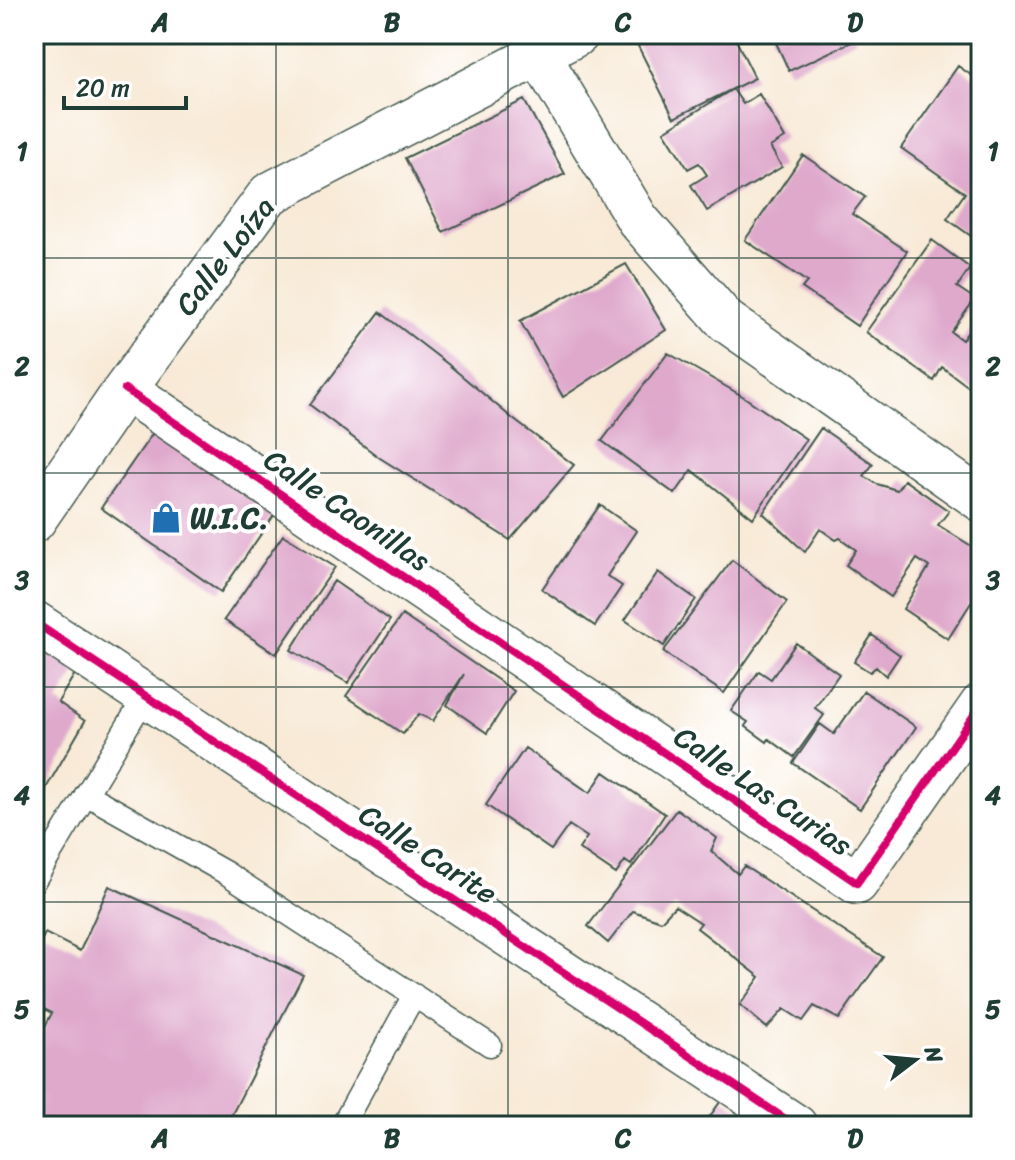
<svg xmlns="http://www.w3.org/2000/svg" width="1015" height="1160" font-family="Sriracha,sans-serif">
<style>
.building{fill:#dfa9cc}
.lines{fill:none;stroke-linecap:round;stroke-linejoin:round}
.lane-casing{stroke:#40574c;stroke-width:25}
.street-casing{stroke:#40574c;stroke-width:45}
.lane{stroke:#fff;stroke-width:22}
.street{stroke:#fff;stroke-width:42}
.cycleway-casing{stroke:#fff;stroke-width:13}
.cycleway{stroke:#d6006c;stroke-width:8}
.grid{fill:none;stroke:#1f3d34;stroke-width:2;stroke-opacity:0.55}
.labels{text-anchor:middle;stroke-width:8;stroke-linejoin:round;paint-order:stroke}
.street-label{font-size:30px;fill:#1f3d34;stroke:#fff}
.poi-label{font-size:30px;font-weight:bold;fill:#1f3d34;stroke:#fff;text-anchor:start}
.neatline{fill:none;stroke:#1f3d34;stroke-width:3}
.grid-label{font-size:26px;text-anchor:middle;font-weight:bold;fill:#1f3d34}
</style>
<rect width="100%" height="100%" fill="#fff"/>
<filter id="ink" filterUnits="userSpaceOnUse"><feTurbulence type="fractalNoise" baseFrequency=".0125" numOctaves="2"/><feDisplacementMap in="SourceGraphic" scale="16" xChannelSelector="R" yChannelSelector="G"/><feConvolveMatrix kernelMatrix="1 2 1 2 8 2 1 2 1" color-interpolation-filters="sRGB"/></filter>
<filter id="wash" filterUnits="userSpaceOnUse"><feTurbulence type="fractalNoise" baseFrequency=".006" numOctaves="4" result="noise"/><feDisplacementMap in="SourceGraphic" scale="32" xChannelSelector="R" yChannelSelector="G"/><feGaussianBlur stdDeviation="1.8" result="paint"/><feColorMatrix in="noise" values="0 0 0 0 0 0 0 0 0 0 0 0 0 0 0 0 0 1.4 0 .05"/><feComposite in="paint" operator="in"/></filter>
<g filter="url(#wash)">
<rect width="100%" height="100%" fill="#f8ead7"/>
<g id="blocks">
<!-- building -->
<path class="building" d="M656,34h77l22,44 -81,40 -37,-74z
M772,34h81l3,6 -67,31z
M958,66l23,16v161l-34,-24 18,-26 -64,-45z
M733,89l10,15 16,-10 26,44 -15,9 12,20 -75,44 -16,-26 16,-10 -8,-12 -11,6 -24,-38z
M524,100l41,74 -122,58 -38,-74z
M803,155l62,42 -13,17 55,37 -50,75 -55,-38 5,-6 -62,-42z
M932,240l38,28 -13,19 18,12 -24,33 11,8 19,-26v82l-39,-29 -8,14 -68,-49z
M626,264l40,66 -103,67 -43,-76z
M380,312l69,53 64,54 61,46 -64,75 -130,-82 -70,-53z
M668,353l76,44 62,42 -53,79 -61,-48 -17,24 -73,-53z
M159,424l120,84 -58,84 -120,-84z
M821,428l52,36 -9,12 13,8 20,6 7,-10 45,31 -11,14 43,27v35l-33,52 -45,-30 26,-42 -12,-8 -26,38 -45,-32 10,-15 -16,-12 -4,2 -16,-11 -15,23 -42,-39z
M600,505l37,26 -30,45 15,10 -27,40 -53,-37z
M283,535l52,32 -59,87 -52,-34z
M732,560l55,42 -63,91 -61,-41z
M658,572l38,27 -32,47 -39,-26z
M334,581l56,39 -42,63 -57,-33z
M402,615l112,76 -27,42 -40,-28 17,-31 -31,47 -14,-7 -16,20 -57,-38z
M872,635l28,20 -14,21 -10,-9 -6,5 -16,-10z
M796,643l43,31 -24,34 9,7 -30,42 -25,-18 -2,3 -22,-16 3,-4 -17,-11 28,-40 12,8z
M42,648l34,24 -18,30 27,19 -51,88v-148z
M864,691l52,36 -56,82 -67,-46 27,-39 14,10z
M525,748l65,45 14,-21 61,42 -34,51 -6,-4 -9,13 -37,-25 8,-12 -18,-12 -18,25 -65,-45z
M677,809l40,29 -6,13 27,23 6,-8 139,91 -44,62 -25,-13 -11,15 -19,-12 -17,19 -27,-23 20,-28 -63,-49 4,-5 -26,-17 -14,15 -28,-10 -25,32 -20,-17z
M109,886l194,89 -77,151h-192v-79l18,-34 -18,-9v-47l11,-24 35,18z
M723,1098l40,28h-60z"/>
</g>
</g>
<g filter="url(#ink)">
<use href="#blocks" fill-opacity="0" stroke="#40574c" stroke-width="2"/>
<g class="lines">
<!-- lane casing -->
<g class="lane-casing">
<path id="lane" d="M86,794l140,79 264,172
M34,881l111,-184
M342,1126l72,-131"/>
</g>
<!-- street casing -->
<g class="street-casing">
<path id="street" d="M539,55l99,165 88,101 255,179
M125,389l732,494 124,-178
M34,521l91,-132 144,-195 309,-160
M34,622l762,504"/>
</g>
<!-- lane -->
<use href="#lane" class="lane"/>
<!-- street -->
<use href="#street" class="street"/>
<!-- cycleway casing -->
<g class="cycleway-casing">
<path id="cycleway" d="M125,389l732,494 124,-178
M34,622l762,504"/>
</g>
<!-- cycleway -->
<use href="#cycleway" class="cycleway"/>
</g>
</g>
<!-- grid -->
<path class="grid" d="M276,34v1092M508,34v1092M739,34v1092M34,258h947M34,473h947M34,687h947M34,902h947"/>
<!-- icons -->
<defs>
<g id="shop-bare" transform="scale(2.4)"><path d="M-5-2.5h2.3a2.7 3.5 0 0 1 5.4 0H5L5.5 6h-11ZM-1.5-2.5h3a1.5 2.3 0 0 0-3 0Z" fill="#1f6fb2" stroke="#fff" stroke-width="2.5" paint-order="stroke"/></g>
</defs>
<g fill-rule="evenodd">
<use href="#shop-bare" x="166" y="518"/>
</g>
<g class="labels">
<!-- street labels -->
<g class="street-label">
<text transform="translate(225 256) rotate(-52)" y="10">Calle Loíza</text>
<text transform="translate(347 510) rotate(34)" y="10">Calle Caonillas</text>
<text transform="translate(763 791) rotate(34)" y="10">Calle Las Curias</text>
<text transform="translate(428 854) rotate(33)" y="10">Calle Carite</text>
</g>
<!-- poi labels -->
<g class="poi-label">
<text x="190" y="528">W.I.C.</text>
</g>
</g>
<!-- margin -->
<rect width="1015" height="1160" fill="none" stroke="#fff" stroke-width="88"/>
<!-- north arrow -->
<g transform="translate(915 1060) rotate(74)" stroke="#ffffff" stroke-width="6" paint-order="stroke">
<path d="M0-6L14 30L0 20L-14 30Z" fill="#1f3d34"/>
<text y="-12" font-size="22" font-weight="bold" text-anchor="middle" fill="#1f3d34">N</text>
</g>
<!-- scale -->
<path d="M64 96v12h122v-12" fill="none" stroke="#1f3d34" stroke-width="4"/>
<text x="76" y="96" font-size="24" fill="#1f3d34" stroke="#ffffff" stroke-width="6" paint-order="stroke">20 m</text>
<rect x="44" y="44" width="927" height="1072" class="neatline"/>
<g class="grid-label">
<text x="160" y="31">A</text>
<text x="392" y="31">B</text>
<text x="623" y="31">C</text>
<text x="855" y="31">D</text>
<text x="22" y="160">1</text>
<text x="993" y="160">1</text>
<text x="22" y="375">2</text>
<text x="993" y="375">2</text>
<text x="22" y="589">3</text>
<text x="993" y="589">3</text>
<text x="22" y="804">4</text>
<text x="993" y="804">4</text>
<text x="22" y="1018">5</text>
<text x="993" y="1018">5</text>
<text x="160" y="1147">A</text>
<text x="392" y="1147">B</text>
<text x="623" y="1147">C</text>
<text x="855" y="1147">D</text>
</g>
</svg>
